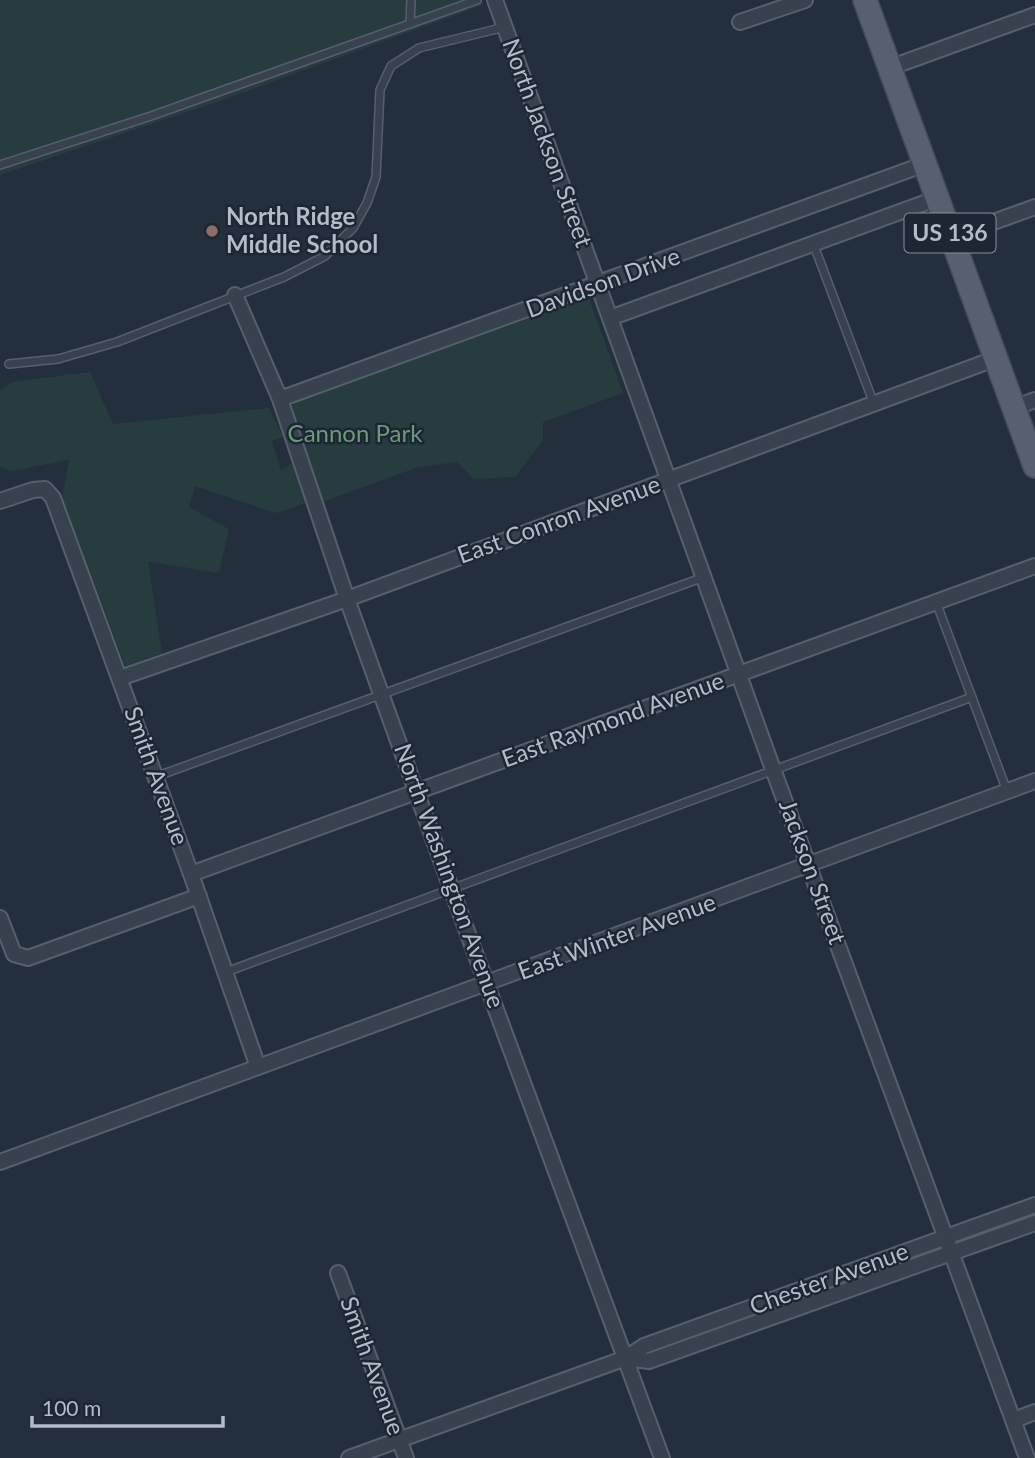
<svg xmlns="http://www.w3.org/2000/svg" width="1035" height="1458" font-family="Lato,sans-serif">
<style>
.green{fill:#263c3f}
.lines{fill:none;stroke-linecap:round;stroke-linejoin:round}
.service-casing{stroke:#565f6c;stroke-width:10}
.minor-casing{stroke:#565f6c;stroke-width:18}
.primary-casing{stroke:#414a57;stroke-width:26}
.service{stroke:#38414e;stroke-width:7}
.minor{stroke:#38414e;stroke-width:14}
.primary{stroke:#56606e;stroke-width:23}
.education-dot{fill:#8d6e63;stroke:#1d2633;stroke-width:2.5}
.labels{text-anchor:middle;stroke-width:5;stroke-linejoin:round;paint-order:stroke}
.shield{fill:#1d2633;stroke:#878f9c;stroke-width:2}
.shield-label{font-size:23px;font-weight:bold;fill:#b4bcc9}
.street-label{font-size:24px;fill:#b4bcc9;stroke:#1d2633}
.poi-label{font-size:24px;font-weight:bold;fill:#b4bcc9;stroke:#1d2633;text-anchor:start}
.park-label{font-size:24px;fill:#6b9a76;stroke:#1d2633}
</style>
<rect width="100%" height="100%" fill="#242f3e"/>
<!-- green -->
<path class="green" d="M0,0h482l1,5 -266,97 -217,73z
M579,297l10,2 34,94 -80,29v18l-28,37 -41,2 -17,-17 -39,5 -98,36 -30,-90 6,-14z
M90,372l23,52 156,-16 14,29 -11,4 9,30 11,-8 14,40 -30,10 -81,-27 -6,21 40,22 -10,44 -71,-12 14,92 -36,14 -64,-169 7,-38 -58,11 -11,-5v-76l13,-8z"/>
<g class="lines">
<!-- service casing -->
<g class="service-casing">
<path id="service" d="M410,24l1,-24
M0,165l151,-49 326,-116
M813,243l61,161
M9,364l49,-5 59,-17 167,-65 41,-21 28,-28 14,-25 9,-26 4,-87 11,-24 28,-18 86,-21
M936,602l71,189
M155,777l549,-200
M226,972l746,-275"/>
</g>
<!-- minor casing -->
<g class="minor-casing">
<path id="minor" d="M495,0l279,772 253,686
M740,22l65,-22
M889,68l146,-53
M952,237l83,-30
M235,295l45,104 67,200 104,289 211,570
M610,318l328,-120
M280,399l645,-235
M1014,408l21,-8
M0,501l33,-11 12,-1 8,9 138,376 67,193
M120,678l227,-79 650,-241
M191,874l844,-308
M0,918l14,36 14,4 171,-62
M0,1162l1035,-381
M338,1273l68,185
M626,1358l23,3 386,-138
M1014,1420l21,-8
M349,1458l277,-100 18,-12 391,-141"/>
</g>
<!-- primary casing -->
<g class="primary-casing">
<path id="primary" d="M865,0l170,466"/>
</g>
<!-- service -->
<use href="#service" class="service"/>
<!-- minor -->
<use href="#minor" class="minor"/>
<!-- primary -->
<use href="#primary" class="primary"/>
</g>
<!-- markers -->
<circle class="education-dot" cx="212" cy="231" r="7"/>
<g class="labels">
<!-- shield labels -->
<rect class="shield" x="904.5" y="213.5" width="91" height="39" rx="5"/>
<g class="shield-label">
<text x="950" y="241">US 136</text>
</g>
<!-- street labels -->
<g class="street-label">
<text transform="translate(547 143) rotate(70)" y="8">North Jackson Street</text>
<text transform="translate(603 283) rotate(-20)" y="8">Davidson Drive</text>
<text transform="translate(559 520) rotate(-20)" y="8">East Conron Avenue</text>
<text transform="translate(613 720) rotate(-20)" y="8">East Raymond Avenue</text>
<text transform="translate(156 776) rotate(70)" y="8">Smith Avenue</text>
<text transform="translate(812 872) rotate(70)" y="8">Jackson Street</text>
<text transform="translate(449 876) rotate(70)" y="8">North Washington Avenue</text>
<text transform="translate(617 937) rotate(-20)" y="8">East Winter Avenue</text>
<text transform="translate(829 1279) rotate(-20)" y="8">Chester Avenue</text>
<text transform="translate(372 1366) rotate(70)" y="8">Smith Avenue</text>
</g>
<!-- poi labels -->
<g class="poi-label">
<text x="226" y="225">North Ridge<tspan x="226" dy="28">Middle School</tspan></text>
</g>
<!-- park labels -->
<g class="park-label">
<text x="355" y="442">Cannon Park</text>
</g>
</g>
<!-- scale -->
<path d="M32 1416v10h191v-10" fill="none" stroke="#b4bcc9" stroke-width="3.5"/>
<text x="42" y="1416" font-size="21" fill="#b4bcc9" stroke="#1d2633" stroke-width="5" paint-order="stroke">100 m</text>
</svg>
